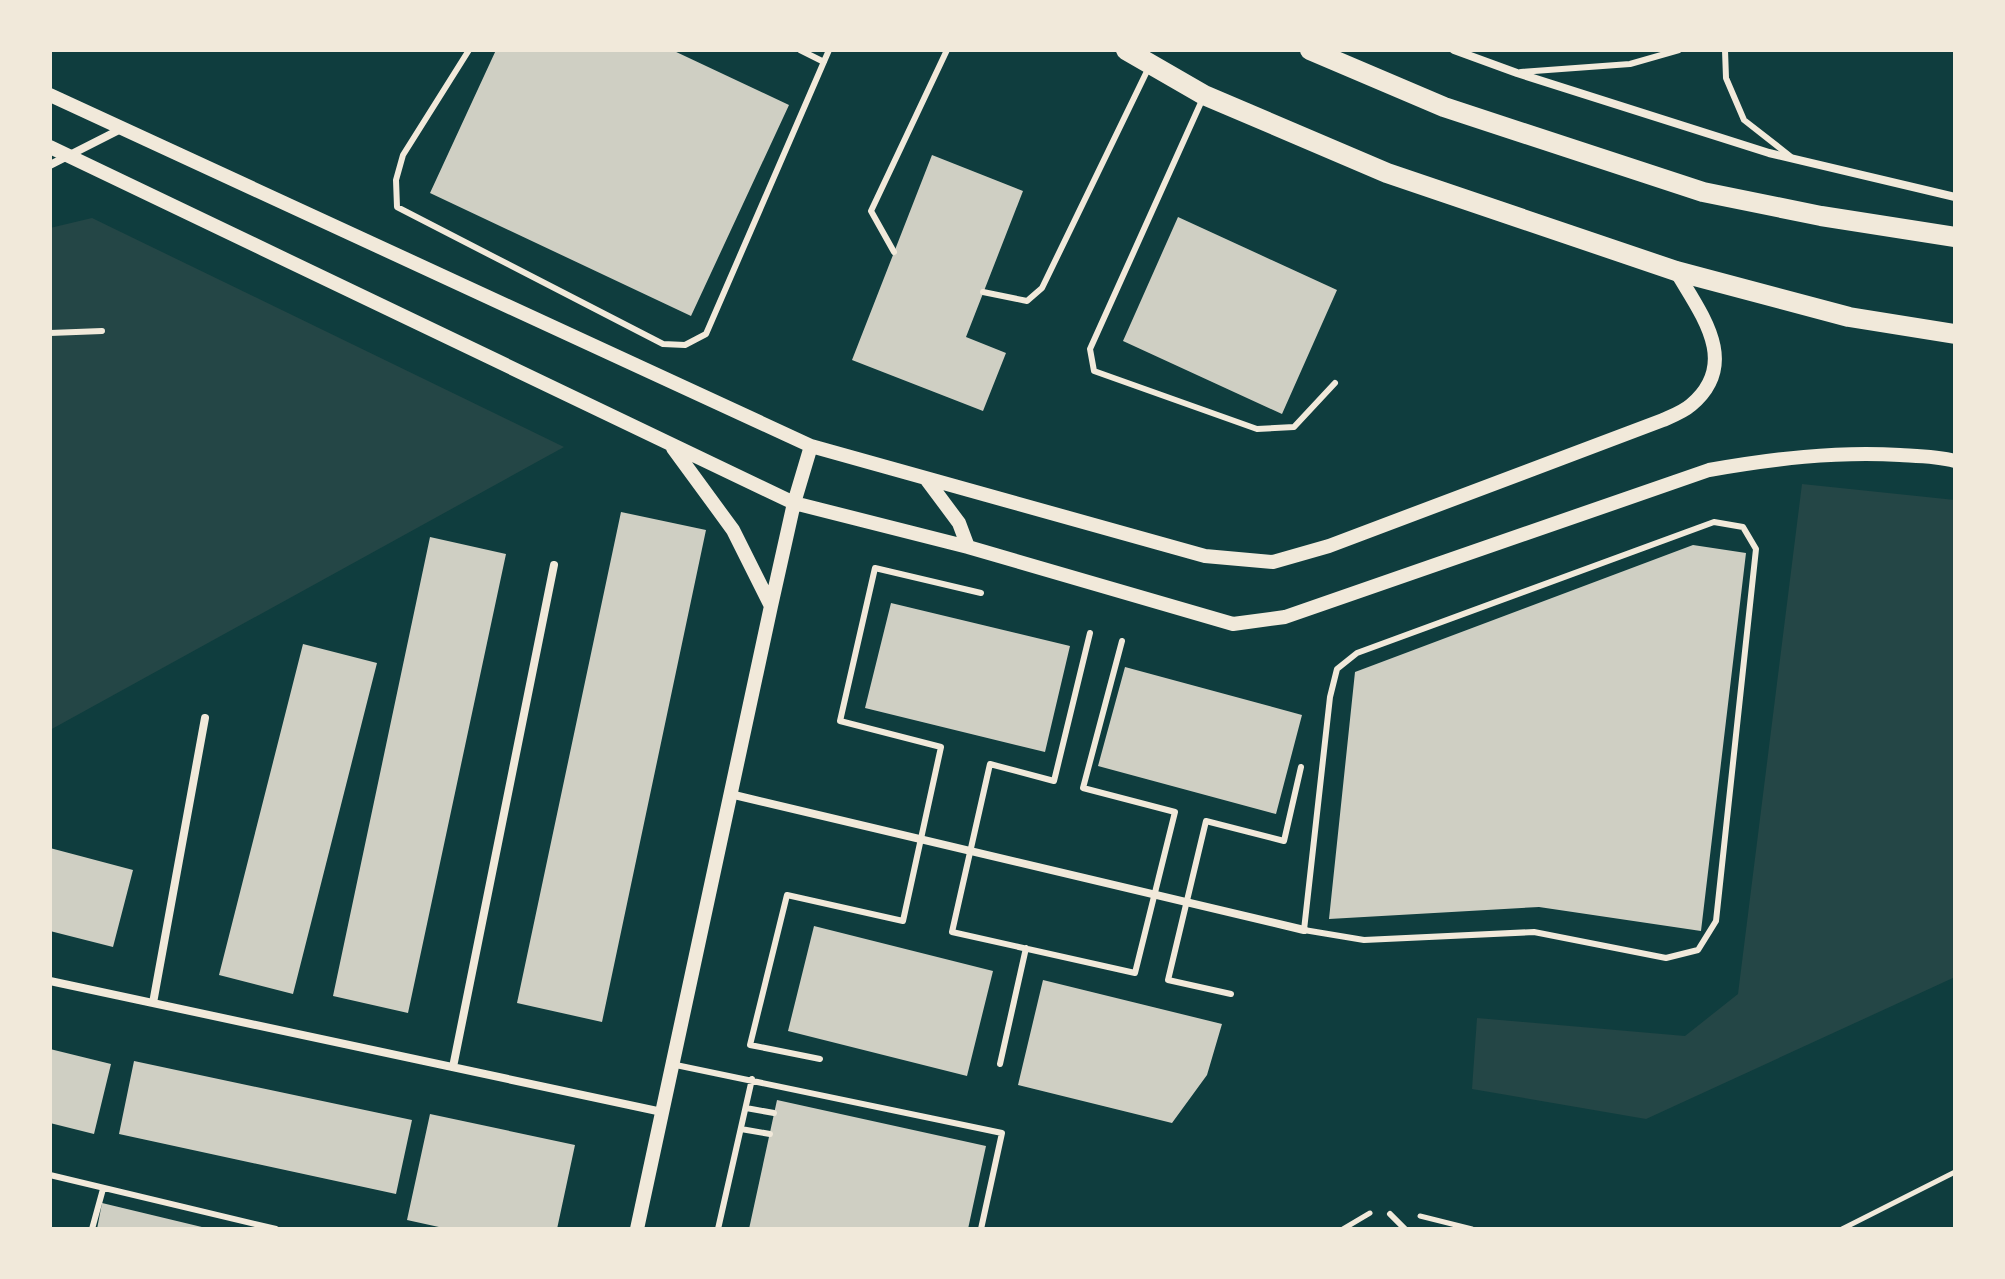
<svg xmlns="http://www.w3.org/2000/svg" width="2005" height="1279" font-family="Barlow,sans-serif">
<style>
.green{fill:#244646}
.building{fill:#cfcfc3}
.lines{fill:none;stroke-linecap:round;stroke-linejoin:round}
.path{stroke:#f1e9da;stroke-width:5}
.service{stroke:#f1e9da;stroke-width:6}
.minor{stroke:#f1e9da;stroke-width:8}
.tertiary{stroke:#f1e9da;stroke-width:14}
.primary{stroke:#f1e9da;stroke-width:20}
</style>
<rect width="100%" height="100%" fill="#0f3d3e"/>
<!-- green -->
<path class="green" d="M92,218l472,229 -514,283v-502z
M1802,484l153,16v477l-309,142 -174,-30 5,-71 208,18 53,-42z"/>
<!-- building -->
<path class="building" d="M496,50h176l117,55 -98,211 -261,-123z
M932,155l91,36 -57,146 40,16 -23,58 -131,-51z
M1178,217l159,73 -55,124 -159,-73z
M621,512l85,18 -104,492 -85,-19z
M430,537l76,17 -98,459 -75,-17z
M1693,545l53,8 -45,378 -162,-24 -210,12 26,-247z
M891,603l179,43 -25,106 -180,-44z
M303,644l74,19 -84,331 -74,-19z
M1125,667l177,48 -26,99 -178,-48z
M50,848l83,22 -20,77 -63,-16z
M814,926l179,45 -26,105 -179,-45z
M1043,980l179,44 -15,51 -35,48 -154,-38z
M50,1049l61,15 -17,70 -44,-11z
M134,1061l278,59 -16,74 -277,-60z
M777,1100l209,46 -18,83h-219z
M430,1114l145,31 -18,84h-109l-41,-9z
M102,1203l104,25v1h-109z"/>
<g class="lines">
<!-- path -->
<path class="path" d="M1420,1216l52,13
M1343,1229l27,-16
M1842,1229l113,-57"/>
<!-- service -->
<path class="service" d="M469,50l-66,105 -7,25 1,27 266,137 22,1 21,-11 123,-284
M800,50l24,12
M1725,50l1,28 18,42 46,36
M1521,72l109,-8 49,-14
M1203,98l-113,251 4,22 163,58 37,-2 41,-44
M894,252l-23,-41 76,-161
M983,292l44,9 15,-13 107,-221
M50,333l52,-2
M1714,522l29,5 13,22 -40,372 -18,29 -32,8 -132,-26 -170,8 -60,-10 26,-233 7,-28 20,-16z
M1090,633l-36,148 -64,-17 -38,168 183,41 40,-161 -92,-24 39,-147
M1231,994l-63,-14 38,-159 78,20 17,-74
M820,1059l-70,-14 37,-150 116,26 38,-174 -101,-26 35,-153 106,25
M671,1064l331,69 -21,96
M1000,1064l26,-116
M746,1108l28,5
M741,1129l29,5
M50,1175l226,54
M1390,1214l15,15
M92,1229l11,-40
M718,1229l34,-150"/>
<!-- minor -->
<path class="minor" d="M1454,50l63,23 252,80 186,44
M50,165l71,-36
M730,794l574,136
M50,981l612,131
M153,1003l52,-285
M453,1067l101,-502"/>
<!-- tertiary -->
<path class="tertiary" d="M50,95l761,351 394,110 68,6 56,-16 334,-126c9,-4 20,-8 28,-15 50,-42 10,-91 -15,-134
M50,147l744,356 174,44 265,77 52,-7 424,-147c63,-11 127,-19 191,-15 19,1 37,1 55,6
M673,448l60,82 38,76
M927,480l32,43 9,24
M637,1229l134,-623 23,-103 17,-57"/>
<!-- primary -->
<path class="primary" d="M1126,50l78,45 183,78 289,98 173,46 106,17
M1310,50l134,57 259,85 118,24 134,21"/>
</g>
<!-- border -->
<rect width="2005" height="1279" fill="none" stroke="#f1e9da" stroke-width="104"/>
</svg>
